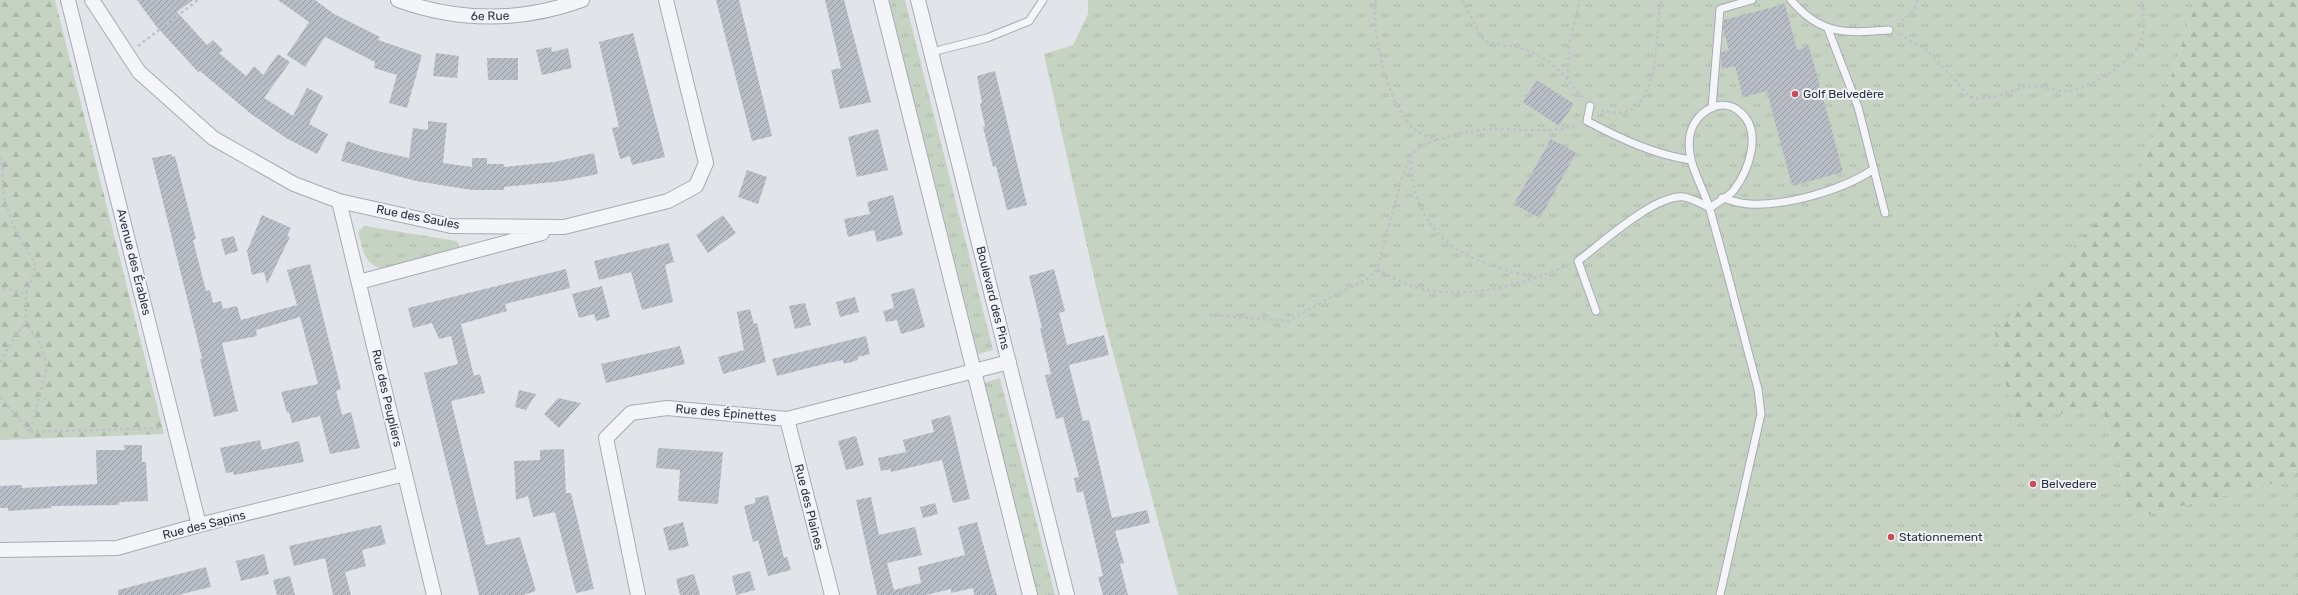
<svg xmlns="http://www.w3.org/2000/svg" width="2298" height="595" font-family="Rubik,sans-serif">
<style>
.grass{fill:url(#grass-tufts)}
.forest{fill:url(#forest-firs)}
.building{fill:url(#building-hatch)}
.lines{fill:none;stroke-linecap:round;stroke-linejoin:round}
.service-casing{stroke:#a6abb3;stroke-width:9}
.minor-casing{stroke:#a6abb3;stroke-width:16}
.path{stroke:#bfc2c8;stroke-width:2.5;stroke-dasharray:3 3;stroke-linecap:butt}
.service{stroke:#f4f5f8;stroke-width:7}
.minor{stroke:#f4f5f8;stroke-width:14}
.poi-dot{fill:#ca4b59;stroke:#f1f3f7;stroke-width:1.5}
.labels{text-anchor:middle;stroke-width:4;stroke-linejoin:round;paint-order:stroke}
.street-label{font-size:12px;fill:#2a3141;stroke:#f1f3f7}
.poi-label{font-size:12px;fill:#2a3141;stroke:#f1f3f7;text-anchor:start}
</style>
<defs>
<pattern id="grass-tufts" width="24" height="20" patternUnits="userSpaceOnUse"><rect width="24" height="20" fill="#c6d3c3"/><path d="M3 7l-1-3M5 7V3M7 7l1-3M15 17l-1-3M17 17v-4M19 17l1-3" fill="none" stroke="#aab6a9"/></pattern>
<pattern id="forest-firs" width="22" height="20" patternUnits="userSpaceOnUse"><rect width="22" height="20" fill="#c6d3c3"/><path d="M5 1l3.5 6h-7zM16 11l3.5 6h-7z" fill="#aab6a9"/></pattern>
<pattern id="building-hatch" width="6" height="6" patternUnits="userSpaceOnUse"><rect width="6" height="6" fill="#b9bdc6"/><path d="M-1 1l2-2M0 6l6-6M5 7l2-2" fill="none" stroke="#979aa2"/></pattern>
</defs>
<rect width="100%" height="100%" fill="#e1e4e9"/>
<!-- grass -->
<path class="grass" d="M889,0h16l88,350 -15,4z
M1088,0h1108l-57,176 -143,156 18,88 88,-13 31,111 142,-35 23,-17v129h-1120l-78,-291 -56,-250 29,-9 15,-31z
M364,226l93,15 3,7 -1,2 -73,19c-22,-2 -23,-19 -28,-37z
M1000,378l55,217h-17l-54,-212z"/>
<!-- forest -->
<path class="forest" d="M0,0h55l109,434 -164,6z
M2196,0h102v466l-23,17 -142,35 -31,-111 -88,14 -19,-89 144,-156z"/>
<!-- building -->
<path class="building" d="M137,0h56l-16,12 30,33 6,-5 10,10 -4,3 27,23 8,-10 9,9 15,-21 12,8 -26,36 29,18 14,-28 16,8 -14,28 19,10 -11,20 -31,-16 -35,-24 -51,-43 -2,1 -42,-46z
M278,0h37l19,14 46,23 -2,3 44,15 -15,53 -18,-5 8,-28 -23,-7 1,-6 -50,-25 -20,30 -18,-12 22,-33z
M716,0h23l33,136 -20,5z
M825,0h19l27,102 -31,7 -9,-39 10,-2z
M1785,4l12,46 12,-4 34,126 -51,14 -25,-95 -24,6 -8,-31 -13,3 -1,-5 1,-12 7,-2 -6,-22 1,-8z
M633,33l32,124 -33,8 -2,-9 -10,3 -8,-31 7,-1 -20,-85z
M551,47l1,5 16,-4 4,20 -30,7 -6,-25z
M436,53l23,3 -2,22 -24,-2z
M487,58h31v22h-30z
M995,71l32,134 -20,5 -11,-44 -3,1 -10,-40 2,-1 -5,-22 2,-1 -5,-27z
M1537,80l37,24 -15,22 -36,-24z
M428,121l19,2 -4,40 29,4v-9h15v6h17v3l50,-5 40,-9 4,21 -35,7 -59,6v3h-32l-56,-9 -75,-20 6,-20 26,9 36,8 4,-30 15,2z
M878,129l10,41 -31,7 -9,-40z
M1551,139l25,14 -36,65 -26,-14z
M172,154v3l3,-1 21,83 -3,1 13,51 4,-1 3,13 8,-2 2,8 14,-3 4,14 56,-15 -10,-35 23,-6 31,125 -5,2 6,24 9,-3 9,36 -30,6 -10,-38 -28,7 -3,-11 -2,1 -6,-21 37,-8 -18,-67 -44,13 1,6 -35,7 16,68 -24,6 -14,-58 2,-1 -50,-200z
M747,170l20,7 -9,27 -20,-7z
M893,195l10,40 -26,7 -3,-12 -26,7 -4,-18 26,-5 -3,-12z
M262,215l29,13 -4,8 3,1 -23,47 -3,-12 -12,3 -5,-24z
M723,215l13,18 -28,20 -12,-18z
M234,236l4,15 -13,4 -4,-16z
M669,243l5,19 -9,3 8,37 -31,8 -11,-38 -32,8 -5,-19z
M566,269l4,19 -65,16 2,7 -46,13 13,52 6,-2 5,19 -34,8 35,144 34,-8 16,54 -13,4h-44l-55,-222 34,-9 -7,-28 -12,3 -7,-16 -19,5 -5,-20z
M1054,269l11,42 -6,2 8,32 37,-10 5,20 -40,10 14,56 6,-1 23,98 35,-8 3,13 -35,8 9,32 -4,1 8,31h-25l-5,-18 5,-1 -20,-85 -6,2 -3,-15 5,-1 -16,-60 -7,2 -11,-44 6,-1 -11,-46h2l-13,-52z
M602,286l8,31 -14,4 -2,-7 -15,4 -7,-24z
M914,288l11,39 -24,7 -4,-14 -11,2 -3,-11 11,-3 -3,-14z
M855,297l4,15 -19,5 -4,-15z
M805,303l6,22 -16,4 -6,-23z
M750,309l4,15 3,-1 9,39 -43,12 -5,-17 26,-7 -7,-38z
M866,336l4,18 -12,3v3l-14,4 -1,-4 -15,3 -51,13 -5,-17z
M680,346l5,18 -79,19 -5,-19z
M519,390l17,4 -10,16 -11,-3z
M558,398l23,5 -22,25 -15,-14z
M950,415l20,84 -17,4 -11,-43 -51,12v-3l-10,2 -3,-13 28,-6 -3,-12 31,-8 -3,-12z
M856,436l8,29 -18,5 -8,-29z
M260,440l2,10 37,-9 5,21 -70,13 -1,-3 -7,1 -6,-25z
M124,445h18v17h4l2,39 -29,1v3l-68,1v2l-43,3v-3h-8v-22l22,-1v3l75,-4 -1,-34h29z
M658,448l65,4 -5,52 -40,-3 2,-31 -24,-2z
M564,449l2,44h5l23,96 -18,4 -21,-81 -22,5 -5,-21 -12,4 -2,-39 26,-1v-10z
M768,495l16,63 3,-1 4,13 -23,6 -10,-36 -5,2 -9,-36 11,-3v-5z
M871,497l8,38 36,-8 7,28 -35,8 7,27 27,-7 -3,-16 47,-12 -7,-28 19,-5 20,73h-23l-1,-7 -22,5v-4l-25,6h-49l-21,-95z
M935,503l3,11 -15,4 -3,-11z
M683,522l6,24 -20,5 -6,-23z
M381,525l5,19 -24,6 4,16 -21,6 6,23h-18l-8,-37 -31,8 -5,-20z
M264,554l5,20 -28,7 -5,-20z
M206,567l5,20 -33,8h-60v-5z
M750,571l5,19 -19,5 -4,-19z
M694,574l6,21h-20l-4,-16z
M290,576l5,19h-18l-4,-15z"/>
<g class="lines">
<!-- service casing -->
<g class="service-casing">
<path id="service" d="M1791,0c30,36 56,33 98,30
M1828,29l30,78 27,106
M932,52l55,-14 42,-17 14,-21
M1590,106l-3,15c32,17 68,34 104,39
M1712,108l8,-99 32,-9
M1722,198c9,2 19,6 28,6 37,2 93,-14 124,-35
M1710,208c7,-6 19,-11 24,-18 15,-20 29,-59 6,-78 -19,-17 -46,1 -50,23 -5,27 13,50 20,75 17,60 32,119 48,179l3,25 -41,181
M1596,311l-18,-50c24,-18 77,-67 106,-64 8,1 18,7 26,11"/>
</g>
<!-- minor casing -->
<g class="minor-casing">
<path id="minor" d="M68,0l131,525
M92,0l47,72 74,66 81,46 45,17 112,25 113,1 104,-26 28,-15 10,-23 -40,-163
M398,0c61,22 123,22 184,0
M881,0l149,595
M918,0l149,595
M339,201l95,394
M359,282l183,-49
M787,419l45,176
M0,550l117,-2 82,-23 206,-51
M638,595l-32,-157 25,-25 36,-5 120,11 222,-57"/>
</g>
<!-- path -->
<path class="path" d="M1376,0c-5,34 11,98 33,124 7,8 17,13 27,15 6,1 14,-4 20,-5 13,-2 27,-5 40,-5 27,0 55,5 81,-4
M1462,0l22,41c12,4 24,4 36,7 27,7 47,29 63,50
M1897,25l17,-15 4,-10
M1899,34l28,16 43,47c23,6 40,-9 62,-11 11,0 22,5 33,5 23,0 68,-29 76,-51 5,-13 2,-27 1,-40
M138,46l60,-46
M1568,78l1,-34 11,-44
M1601,111c8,1 19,3 27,0 33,-14 27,-82 33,-111
M1411,155c0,9 0,19 2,28 14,65 67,83 125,95
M0,156c4,16 2,28 5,43 3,23 21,46 31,67l-10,28 -26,-7
M1377,270c13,6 27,14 42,18 47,13 106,-4 149,-23
M1209,315l80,6 49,-28 28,-13 11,-10 24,-89 10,-27 10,-8 17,-7
M0,362l17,-29 9,-10
M0,397l30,35 17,-66 -5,-19 -16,-24v-29
M30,432l129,-4"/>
<!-- service -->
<use href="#service" class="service"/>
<!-- minor -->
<use href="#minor" class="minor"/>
</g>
<!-- markers -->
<g class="poi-dot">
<circle cx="1795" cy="94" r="4"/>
<circle cx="2033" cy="484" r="4"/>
<circle cx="1891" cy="537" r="4"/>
</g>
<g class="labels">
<!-- street labels -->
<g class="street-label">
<text transform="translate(490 16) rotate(-1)" y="4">6e Rue</text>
<text transform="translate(418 217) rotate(11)" y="4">Rue des Saules</text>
<text transform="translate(134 262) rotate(76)" y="4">Avenue des Érables</text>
<text transform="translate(993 298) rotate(76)" y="4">Boulevard des Pins</text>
<text transform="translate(387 398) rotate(77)" y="4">Rue des Peupliers</text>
<text transform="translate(726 413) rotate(5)" y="4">Rue des Épinettes</text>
<text transform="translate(809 507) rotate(76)" y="4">Rue des Plaines</text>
<text transform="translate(204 525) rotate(-14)" y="4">Rue des Sapins</text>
</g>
<!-- poi labels -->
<g class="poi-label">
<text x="1803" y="98">Golf Belvedère</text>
<text x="2041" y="488">Belvedere</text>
<text x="1899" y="541">Stationnement</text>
</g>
</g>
</svg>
